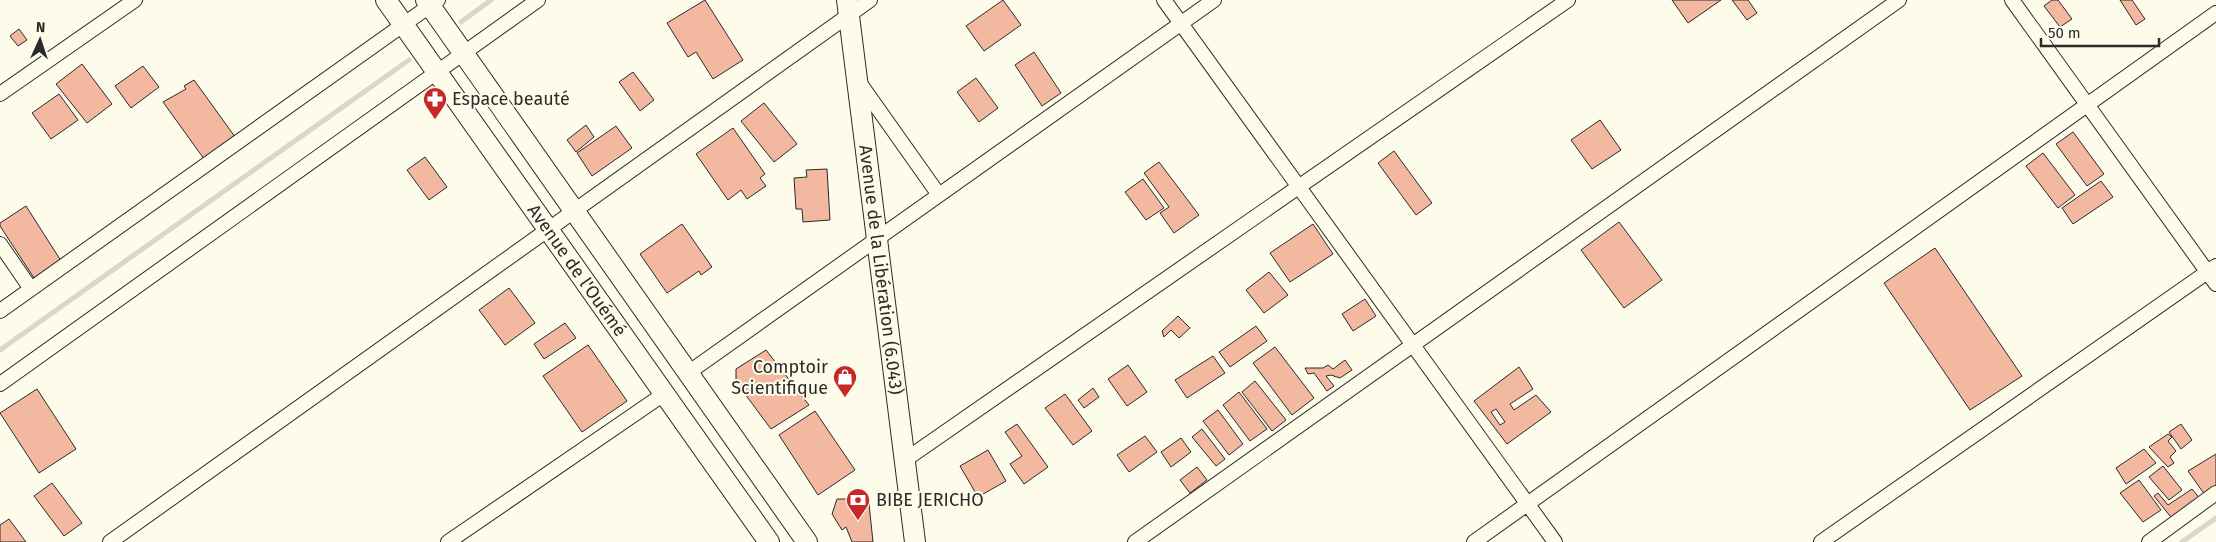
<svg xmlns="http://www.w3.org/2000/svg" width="2216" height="542" font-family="'Fira Sans',sans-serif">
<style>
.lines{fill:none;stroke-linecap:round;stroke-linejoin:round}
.stream{stroke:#d8d7c9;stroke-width:5}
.building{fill:#f2b8a0;stroke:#2b2b2b;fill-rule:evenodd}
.street-casing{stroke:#2b2b2b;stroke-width:16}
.secondary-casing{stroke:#2b2b2b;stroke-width:22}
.street{stroke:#fdfbea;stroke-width:14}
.secondary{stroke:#fdfbea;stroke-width:20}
.labels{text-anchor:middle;stroke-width:4;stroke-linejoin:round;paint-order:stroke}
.poi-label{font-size:18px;fill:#2b2b2b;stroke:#fdfbea;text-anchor:start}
.street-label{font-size:18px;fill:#2b2b2b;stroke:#fdfbea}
</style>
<rect width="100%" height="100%" fill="#fdfbea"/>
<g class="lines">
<!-- stream -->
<path class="stream" d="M461,22l30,-22
M0,350l409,-290
M2182,542l34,-24"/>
</g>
<!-- building -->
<path class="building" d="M705,0l38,60 -30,19 -17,-27 -8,5 -21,-34z
M1003,0l18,25 -37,26 -18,-25z
M1672,0h49l-33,23z
M1732,0h16l9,13 -10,7z
M2052,0h6l14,19 -12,8 -16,-21z
M2120,0h12l13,19 -9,6z
M19,29l8,11 -9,6 -8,-10z
M1034,52l27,41 -19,13 -27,-41z
M82,64l30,40 -25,19 -31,-39z
M143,66l16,21 -28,21 -16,-22z
M633,72l21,28 -14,11 -21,-29z
M976,78l22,30 -19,14 -22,-30z
M194,80l44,61 -31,22 -44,-61 23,-13 -2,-3z
M59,94l19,26 -27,19 -19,-26z
M764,103l33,41 -23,18 -33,-41z
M1600,120l21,30 -29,19 -21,-29z
M586,125l8,12 -18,15 -9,-12z
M616,126l16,22 -40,28 -15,-23z
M733,128l32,46 -5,4 6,8 -19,13 -6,-9 -13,10 -32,-46z
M2073,132l31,42 -17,12 -31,-42z
M1394,151l38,52 -16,12 -38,-52z
M2043,153l32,42 -17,13 -32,-42z
M425,157l22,30 -18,13 -22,-30z
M1159,162l40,53 -25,18 -14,-20 9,-6 -25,-34z
M827,169l3,51 -27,2 -1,-13h-6l-2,-31 13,-1 -1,-7z
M1143,179l21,29 -18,12 -21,-28z
M2101,181l12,16 -40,27 -11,-16z
M26,206l37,58 -27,17 -36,-55v-3z
M1619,222l43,58 -38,28 -43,-58z
M682,224l30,43 -11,8 -2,-4 -32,22 -27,-39z
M1313,224l20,30 -43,28 -20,-29z
M1935,248l87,128 -52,34 -86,-127z
M1269,272l19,23 -24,18 -18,-23z
M509,288l26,35 -30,22 -26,-35z
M1365,299l11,17 -23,15 -11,-17z
M1178,316l12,12 -11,10 -8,-8 -7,7 -2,-6z
M565,323l11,15 -32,21 -10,-15z
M1256,326l11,15 -37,26 -11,-15z
M588,345l39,56 -45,31 -39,-56z
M1275,347l39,51 -22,17 -39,-52z
M766,350l43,55 -38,24 -35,-47v-13z
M1213,356l12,17 -38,25 -12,-18z
M1345,360l7,10 -12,8 -9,-3 -5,1 8,10 -7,5 -13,-18 -6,1 -3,-6h18l5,-3 5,4z
M1128,365l19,27 -20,14 -19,-27z
M1519,367l14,22 -23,15 4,6 22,-15 15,17 -44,32 -33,-43zM1496,409l9,13 -5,3 -9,-13z
M1255,381l31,39 -14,11 -30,-39z
M1093,388l6,9 -15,11 -6,-8z
M37,389l39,60 -37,24 -39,-60z
M1239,392l28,37 -17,12 -27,-36z
M1065,394l27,37 -19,14 -28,-37z
M1218,410l25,34 -14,11 -26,-34z
M815,411l40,59 -37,25 -39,-60z
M1017,424l31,43 -24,17 -14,-20 12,-8 -17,-24z
M2181,424l11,16 -11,9 -12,-17z
M1202,429l23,30 -9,7 -24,-29z
M2168,434l4,3 -4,4 8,10 -6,6 4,6 -6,4 -19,-20z
M1145,436l12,16 -28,20 -12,-17z
M1181,438l10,14 -20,15 -10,-15z
M2144,449l12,14 -30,21 -10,-16z
M988,450l18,31 -28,16 -18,-31z
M2216,454v34l-11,7 -17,-24z
M2163,466l19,24 -13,10 -20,-23z
M1197,467l10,13 -17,13 -10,-13z
M2139,480l22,30 -18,12 -23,-29z
M52,483l30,40 -18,13 -30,-40z
M2192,489l10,12 -28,20 -20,-25 4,-3 10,12z
M868,494l5,48h-21l-6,-15 -4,3 -10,-16 5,-15h11l1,-4z
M9,519l17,23h-26v-17z"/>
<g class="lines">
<!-- street casing -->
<g class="street-casing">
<path id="street" d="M1164,0l391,542
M2012,0l204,284
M859,82l80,113
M0,94l135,-94
M0,244l31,45
M0,311l438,-311
M688,373l526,-373
M0,384l538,-384
M905,460l663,-460
M110,542l760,-542
M448,542l216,-148
M1135,542l764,-542
M1474,542l742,-529
M1821,542l395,-276
M2149,542l67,-49"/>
</g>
<!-- secondary casing -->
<g class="secondary-casing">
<g id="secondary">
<path id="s1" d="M386,0l383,542"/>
<path d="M426,0l381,542"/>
<path id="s2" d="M847,0l68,542"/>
</g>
</g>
<!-- street -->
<use href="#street" class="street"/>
<!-- secondary -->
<use href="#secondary" class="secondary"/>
</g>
<!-- icons -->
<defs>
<g id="pharmacy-pin" transform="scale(1.25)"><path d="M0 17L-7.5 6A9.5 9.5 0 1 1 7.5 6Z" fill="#c62828" stroke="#fdfbea"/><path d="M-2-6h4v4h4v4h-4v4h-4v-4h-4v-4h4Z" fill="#fff"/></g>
<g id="shop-pin" transform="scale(1.25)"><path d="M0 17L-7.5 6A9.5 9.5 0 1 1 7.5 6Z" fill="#c62828" stroke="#fdfbea"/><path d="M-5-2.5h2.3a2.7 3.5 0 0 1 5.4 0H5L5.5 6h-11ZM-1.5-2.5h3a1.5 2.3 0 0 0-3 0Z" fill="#fff"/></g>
<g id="bank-pin" transform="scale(1.25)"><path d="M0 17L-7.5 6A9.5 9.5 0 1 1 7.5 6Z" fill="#c62828" stroke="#fdfbea"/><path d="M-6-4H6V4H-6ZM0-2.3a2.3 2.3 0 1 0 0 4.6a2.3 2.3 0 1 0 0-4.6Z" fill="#fff"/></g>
</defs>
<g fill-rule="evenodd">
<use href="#pharmacy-pin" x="435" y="99"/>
<use href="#shop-pin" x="845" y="377"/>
<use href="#bank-pin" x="858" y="500"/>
</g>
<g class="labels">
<!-- poi labels -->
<g class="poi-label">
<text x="452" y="105">Espace beauté</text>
<text x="828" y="373" text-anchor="end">Comptoir<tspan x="828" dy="21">Scientifique</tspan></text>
<text x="876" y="506">BIBE JERICHO</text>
</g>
<!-- street labels -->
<g class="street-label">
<text dy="6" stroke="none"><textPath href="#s1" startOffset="331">Avenue de l'Ouémé</textPath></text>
<text dy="6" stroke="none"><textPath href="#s2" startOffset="272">Avenue de la Libération (6.043)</textPath></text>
</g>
</g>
<!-- north arrow -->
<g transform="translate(40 40) rotate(3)" stroke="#fdfbea" stroke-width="4" paint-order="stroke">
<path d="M0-4L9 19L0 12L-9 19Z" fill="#2b2b2b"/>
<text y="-8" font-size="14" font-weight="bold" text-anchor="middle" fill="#2b2b2b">N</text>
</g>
<!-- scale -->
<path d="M2041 38v8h118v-8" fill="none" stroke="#2b2b2b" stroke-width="2.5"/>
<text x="2048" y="38" font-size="15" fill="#2b2b2b" stroke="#fdfbea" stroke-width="4" paint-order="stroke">50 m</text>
</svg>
